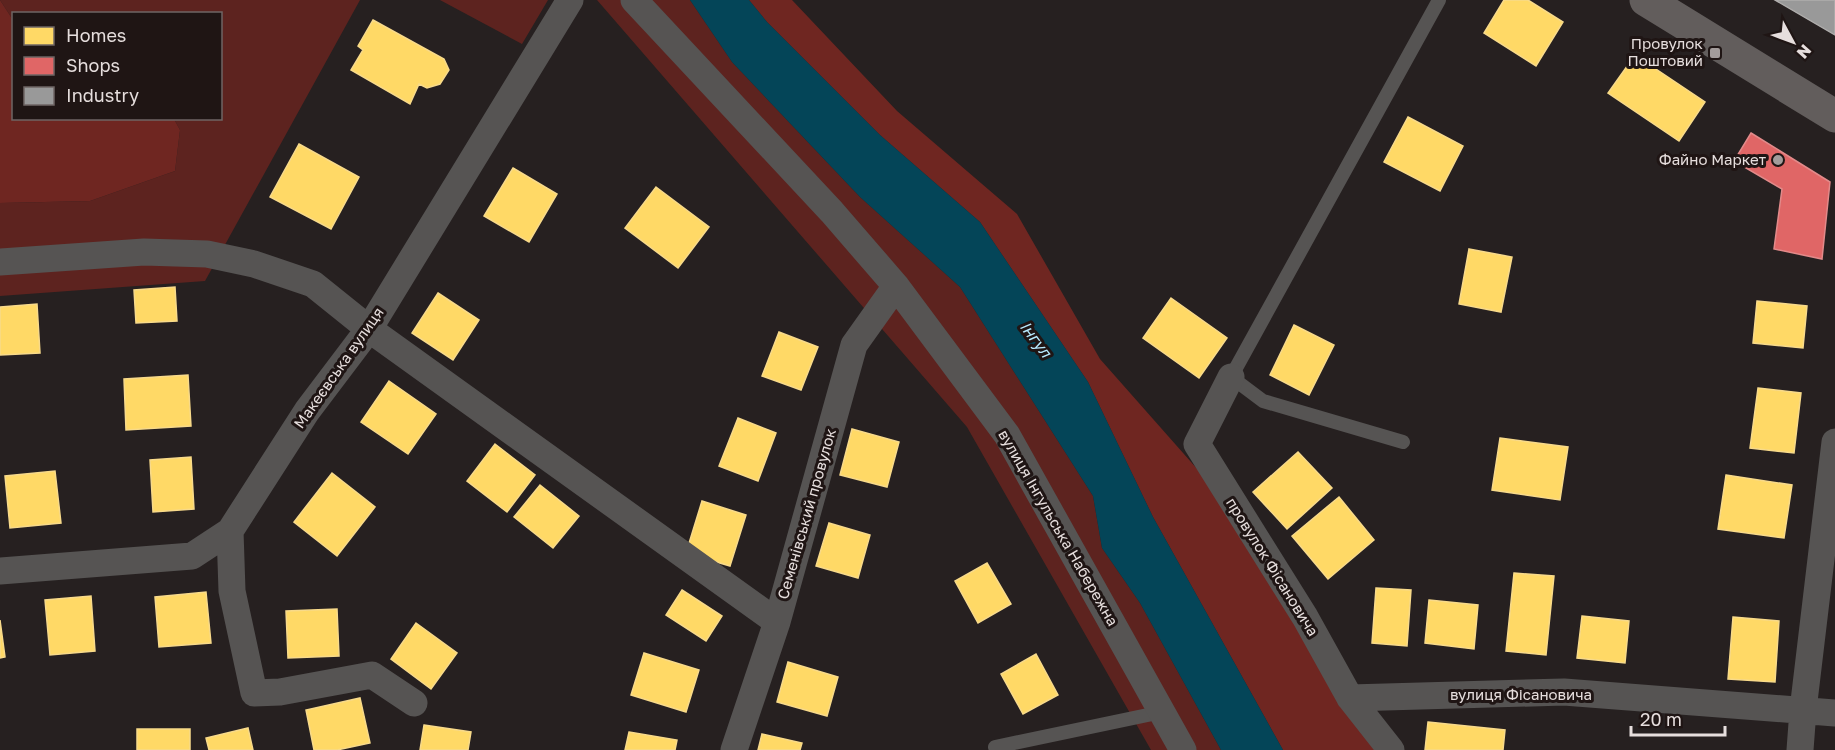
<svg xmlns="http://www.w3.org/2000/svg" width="1835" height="750" font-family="'Golos Text',sans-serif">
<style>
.green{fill:#5d231f}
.forest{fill:#6f2621}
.water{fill:#044558}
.homes{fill:#ffd966;stroke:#f8da8a;stroke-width:1.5}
.shops{fill:#e06666;stroke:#e28a8a;stroke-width:1.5}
.industry{fill:#999;stroke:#b0aead;stroke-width:1.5}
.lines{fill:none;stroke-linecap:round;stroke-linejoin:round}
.lane{stroke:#565453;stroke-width:14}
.street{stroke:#565453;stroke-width:27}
.primary{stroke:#625d5c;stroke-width:33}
.poi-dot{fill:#a39c9b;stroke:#1f1514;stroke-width:2}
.labels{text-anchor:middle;stroke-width:6;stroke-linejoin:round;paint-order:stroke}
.poi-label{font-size:15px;fill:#e6dedd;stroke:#1f1514;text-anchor:end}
.street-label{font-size:15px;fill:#e6dedd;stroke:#1f1514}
.water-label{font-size:16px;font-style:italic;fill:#b8ebff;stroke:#1f1514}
</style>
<rect width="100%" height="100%" fill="#262020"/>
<!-- green -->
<path class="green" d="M0,0h360l-155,281 -205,15v-93l90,-2 85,-30 5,-41 -6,-11 46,-1v-104h-206l-1,6z
M440,0h108l-26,44z
M597,0h93l42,62 128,135 100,90 133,209 9,52 38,55 81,147h-70l-184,-323z"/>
<!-- forest -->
<path class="forest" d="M0,0l13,20 1,98 160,1 6,11 -5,41 -85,30 -90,2z
M749,0h43l105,111 120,103 83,145 129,146 147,245h-93l-130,-233 -65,-135 -108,-160 -100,-87 -113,-113z"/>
<!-- water -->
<path class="water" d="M690,0h59l18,22 113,113 100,87 108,160 65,135 130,233h-62l-81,-147 -38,-55 -9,-52 -133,-209 -100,-90 -128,-135z"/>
<!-- homes -->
<path class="homes" d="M1504,0h24l35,22 -27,44 -52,-33z
M373,20l71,39 5,11 -9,14 -13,4 -8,-4 -9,20 -59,-34 12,-20 -5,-4z
M1635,55l70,47 -26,39 -71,-48z
M1408,117l55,29 -23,45 -56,-29z
M299,144l60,33 -28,52 -61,-32z
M513,168l44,26 -28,48 -45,-26z
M656,187l53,40 -31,41 -53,-40z
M1469,249l43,8 -11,55 -42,-8z
M175,287l2,34 -41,2 -2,-33z
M438,293l41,27 -26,40 -41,-27z
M1171,298l56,40 -28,40 -56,-40z
M1757,301l50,5 -4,42 -50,-5z
M37,304l3,49 -40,2v-48z
M1294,325l40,20 -25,50 -39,-20z
M779,332l39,15 -17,43 -39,-14z
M188,375l3,51 -65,4 -2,-51z
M389,381l47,33 -28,40 -47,-32z
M1758,388l43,5 -7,60 -44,-5z
M738,418l38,15 -18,48 -39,-15z
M852,429l47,13 -12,45 -47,-12z
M1500,438l68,9 -8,53 -68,-10z
M495,444l40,31 -28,37 -40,-31z
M1298,452l34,36 -45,41 -34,-37z
M191,457l3,52 -41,3 -3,-52z
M55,471l6,52 -51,5 -5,-52z
M332,473l43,34 -38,49 -43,-34z
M1726,475l66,10 -8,53 -66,-9z
M540,485l39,31 -26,32 -39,-31z
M1339,497l35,43 -46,39 -36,-43z
M702,501l44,14 -16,51 -44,-13z
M829,523l41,12 -12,43 -42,-12z
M987,563l24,41 -33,19 -23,-42z
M1514,573l40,3 -8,79 -40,-4z
M1376,588l35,2 -4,56 -35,-3z
M682,590l40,26 -16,25 -40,-26z
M206,592l5,51 -52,4 -4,-50z
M91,596l4,55 -45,4 -5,-55z
M1429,600l49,5 -4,44 -49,-6z
M337,609l2,47 -51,2 -2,-47z
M1582,616l47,5 -4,42 -48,-5z
M1733,617l46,4 -4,61 -47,-3z
M0,620l5,37 -5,1z
M416,623l41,30 -26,36 -40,-30z
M644,653l55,17 -13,42 -55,-17z
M1036,654l22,41 -35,19 -22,-40z
M788,662l50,15 -11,39 -50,-14z
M360,698l10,45 -33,7h-23l-8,-40z
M1428,722l77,8 -2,20h-78z
M424,725l47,7 -3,18h-48z
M248,728l5,22h-44l-3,-12z
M137,729h53v21h-53z
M629,732l48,8 -2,10h-50z
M762,734l40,9 -2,7h-42z"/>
<!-- shops -->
<path class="shops" d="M1751,133l79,49 -8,77 -48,-10 8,-60 -48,-28z"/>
<!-- industry -->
<path class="industry" d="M1775,0h60v35z"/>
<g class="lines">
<!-- lane -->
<path class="lane" d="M1403,442l-140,-41 -32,-24 208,-377
M995,747l167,-35"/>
<!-- street -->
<path class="street" d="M634,0l198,212 64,74 111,149 176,315
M0,262l144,-10 63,2 47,10 59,20 56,45 408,293
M1231,377l-34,67 108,173 45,81 41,52
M230,531l2,60 22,102 26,-1 92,-17 42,28
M0,571l192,-15 38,-25 77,-120 62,-82 201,-329
M1350,698l214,-6 271,21
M734,750l43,-128 77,-277 42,-59
M1800,750l3,-40 32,-268"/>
<!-- primary -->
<path class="primary" d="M1646,0l189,116"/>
</g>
<!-- markers -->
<g class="poi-dot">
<rect x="1709" y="47" width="12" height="12" rx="3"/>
<circle cx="1778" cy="160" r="6"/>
</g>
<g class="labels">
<!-- poi labels -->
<g class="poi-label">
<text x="1703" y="49">Провулок<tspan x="1703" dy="17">Поштовий</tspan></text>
<text x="1766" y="165">Файно Маркет</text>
</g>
<!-- street labels -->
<g class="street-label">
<text transform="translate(339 368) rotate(-55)" y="5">Макеєвська вулиця</text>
<text transform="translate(807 514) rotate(-74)" y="5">Семенівський провулок</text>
<text transform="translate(1058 528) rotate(60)" y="5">вулиця Інгульська Набережна</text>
<text transform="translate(1272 567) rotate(58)" y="5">провулок Фісановича</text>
<text x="1521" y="700">вулиця Фісановича</text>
</g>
<!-- water labels -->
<g class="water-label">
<text transform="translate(1036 339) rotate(53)" y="6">Інгул</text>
</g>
</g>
<!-- legend -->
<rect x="12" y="12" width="210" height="108" fill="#1f1514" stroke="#6f6564" stroke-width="1.5"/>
<rect x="24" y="27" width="30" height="18" fill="#ffd966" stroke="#6f6564" stroke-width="1.5"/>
<text x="66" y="42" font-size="18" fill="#e6dedd">Homes</text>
<rect x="24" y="57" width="30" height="18" fill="#e06666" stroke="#6f6564" stroke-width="1.5"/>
<text x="66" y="72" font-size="18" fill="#e6dedd">Shops</text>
<rect x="24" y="87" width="30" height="18" fill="#999999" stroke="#6f6564" stroke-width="1.5"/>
<text x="66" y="102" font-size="18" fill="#e6dedd">Industry</text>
<!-- north arrow -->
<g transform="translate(1793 42) rotate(131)" stroke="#1f1514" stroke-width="4.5" paint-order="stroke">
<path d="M0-4.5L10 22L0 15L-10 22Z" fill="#e6dedd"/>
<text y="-9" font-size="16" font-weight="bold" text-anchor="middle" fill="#e6dedd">N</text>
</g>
<!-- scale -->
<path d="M1631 726v9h94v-9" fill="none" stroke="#e6dedd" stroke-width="3"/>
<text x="1640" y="726" font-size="18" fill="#e6dedd" stroke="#1f1514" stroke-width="4.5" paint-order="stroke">20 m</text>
</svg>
